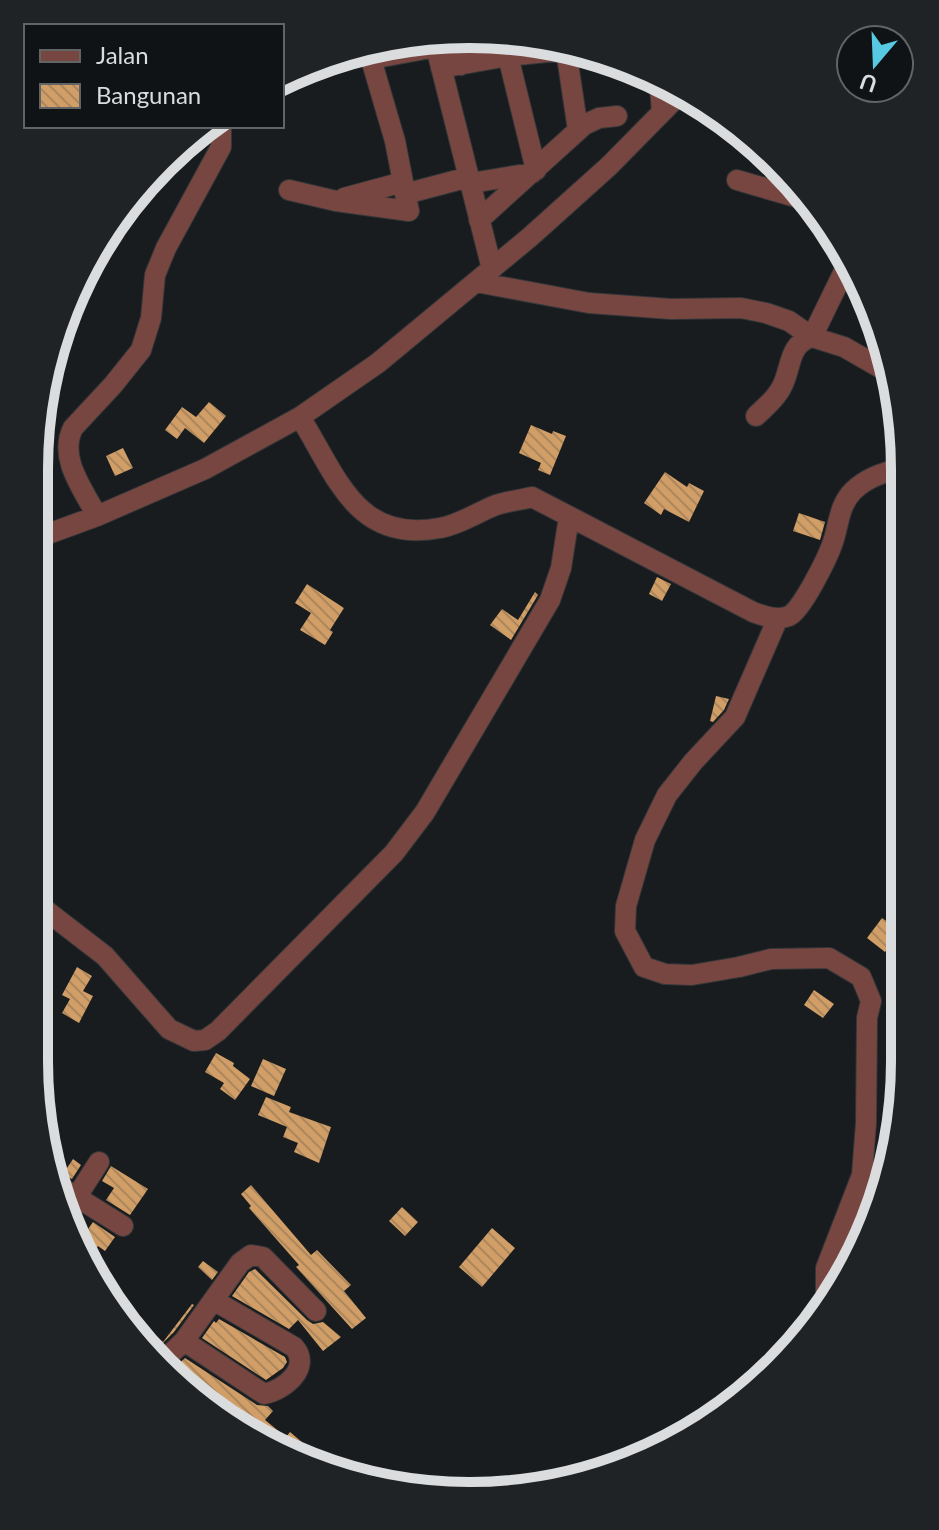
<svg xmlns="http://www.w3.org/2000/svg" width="939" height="1530" font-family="Lato,sans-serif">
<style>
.building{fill:url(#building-back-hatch)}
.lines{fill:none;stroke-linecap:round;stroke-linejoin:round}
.minor-casing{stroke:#343739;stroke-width:22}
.minor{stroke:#784641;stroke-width:20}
.rim{fill:none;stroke:#dadcde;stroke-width:10}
</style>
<defs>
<pattern id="building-back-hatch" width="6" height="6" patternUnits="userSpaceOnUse" patternTransform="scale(2)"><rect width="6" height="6" fill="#d09e66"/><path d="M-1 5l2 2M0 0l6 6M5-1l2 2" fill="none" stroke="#ac875d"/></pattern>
</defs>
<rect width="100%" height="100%" fill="#191c1e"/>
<!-- building -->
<path class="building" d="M896,392l3,19 2,11 -14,-5z
M209,402l17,14 -22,27 -19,-15 -8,11 -12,-9 17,-23 14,10z
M531,425l21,9 1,-3 13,5 -16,39 -12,-5 3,-7 -22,-10z
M123,448l10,20 -18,8 -9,-20z
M665,472l22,15 2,-4 15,8 -15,31 -25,-13 -3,6 -17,-12z
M799,513l26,9 -5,18 -27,-9z
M895,558l9,4 -1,15 -14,-6z
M657,577l14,7 -9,17 -13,-7z
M307,584l37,24 -14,22 3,2 -8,13 -25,-15 11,-17 -16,-10z
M535,592l3,3 -27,45 -21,-15 12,-16 16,11z
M716,696l13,3 -5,11 -11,12 -3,-1z
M882,918l19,13 -16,21 -18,-14z
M77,967l15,9 -9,15 10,5 -14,27 -17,-10 8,-14 -8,-4z
M814,990l20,14 -11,14 -19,-13z
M216,1053l18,10 -1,3 17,13 -15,21 -15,-11 4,-6 -19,-11z
M263,1059l23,10 -12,27 -23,-10z
M266,1097l25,10 -2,5 42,15 -12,36 -25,-11 4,-9 -15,-6 4,-10 -29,-12z
M73,1159l8,6 -9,14 -9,-5z
M111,1166l37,23 -18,26 -24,-15 8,-12 -12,-7z
M251,1185l60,70 6,-5 34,35 -7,6 22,27 -14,11 -56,-62 3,-2 -50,-57 2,-2 -10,-12z
M402,1207l16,15 -13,14 -16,-15z
M93,1222l22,15 -10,14 -7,-5 -9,14 -10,-18z
M492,1228l23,20 -33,39 -23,-20z
M203,1261l15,11 -6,8 -14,-13z
M255,1269l52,51 6,4 10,-2 18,15 -18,14 -25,-31 -9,9 -57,-33 17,-24z
M192,1304l2,1 -20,27 -20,20 -4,-4 8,-10 5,4z
M219,1319l66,38 2,5 -4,6 -17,12 -64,-42 12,-17 2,2z
M185,1358l72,47 11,1 5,5 -8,9 21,17 4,-5 12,10 -4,5 10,9 -3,4 -100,-54 -35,-34z"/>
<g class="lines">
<!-- minor casing -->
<g class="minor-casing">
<path id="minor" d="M455,41l6,24
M508,56l28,114
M441,68l67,-12 58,-6 12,80
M660,87l2,25
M737,180l62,18
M403,182l-8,-41 -24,-82 65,-12 56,222
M471,183l61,-10
M289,190l47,11 73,10 -4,-17 64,-17
M344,198l59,-16 2,10
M479,220l105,-95 15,-7 18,-2
M476,282l113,21 82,6 70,-1 25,5 23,8 23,16 32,10 49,28
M756,416c7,-7 16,-14 22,-23 15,-19 7,-48 34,-56l38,-78
M300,417c37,59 56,127 140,111 19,-3 38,-16 56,-23 12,-4 25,-5 36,-8l221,115c11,4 24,9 36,4 13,-6 39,-59 44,-74 6,-18 6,-37 20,-51 13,-13 34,-20 51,-23
M97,516c-14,-27 -39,-58 -24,-88l40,-43 28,-35 10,-32 4,-43 11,-27 55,-101v-21
M37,538l60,-22 108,-47 95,-52 78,-54 152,-126 79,-71 69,-70
M778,618l-43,99 -42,45 -26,33 -22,45 -19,66 -1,25 19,36 21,7 27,1 47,-8 32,-8 58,-1 32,19 10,24 -4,17 -1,105 -4,52 -36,93v38
M35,902l70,54 64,73 25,12 11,-1 13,-9 176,-178 31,-41 125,-212 11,-32 8,-51
M54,1183l69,43
M65,1215l34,-53
M184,1341l80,53c21,-4 48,-27 30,-47l-79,-46
M161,1363l23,-22 56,-78 11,-8 12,2 53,54"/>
</g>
<!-- minor -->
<use href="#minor" class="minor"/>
</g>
<!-- crop -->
<path d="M0 0H939V1530H0ZM469 48H470A421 421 0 0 1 891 469V1061A421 421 0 0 1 470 1482H469A421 421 0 0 1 48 1061V469A421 421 0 0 1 469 48Z" fill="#202325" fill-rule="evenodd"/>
<path class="rim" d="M469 48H470A421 421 0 0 1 891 469V1061A421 421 0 0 1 470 1482H469A421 421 0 0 1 48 1061V469A421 421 0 0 1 469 48Z"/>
<!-- legend -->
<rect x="24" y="24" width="260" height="104" fill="#101315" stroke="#616365" stroke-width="2"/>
<rect x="40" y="50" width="40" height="12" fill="#784641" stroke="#616365" stroke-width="2"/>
<text x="96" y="64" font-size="24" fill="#dadcde">Jalan</text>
<rect x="40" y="84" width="40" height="24" fill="url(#building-back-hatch)" stroke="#616365" stroke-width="2"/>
<text x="96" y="104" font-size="24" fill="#dadcde">Bangunan</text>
<!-- north arrow -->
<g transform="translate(875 64) rotate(199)"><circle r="38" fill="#101315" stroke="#616365" stroke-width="2"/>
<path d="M0-6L14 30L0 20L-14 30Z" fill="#58c9e3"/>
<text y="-12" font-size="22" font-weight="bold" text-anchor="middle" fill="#dadcde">U</text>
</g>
</svg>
